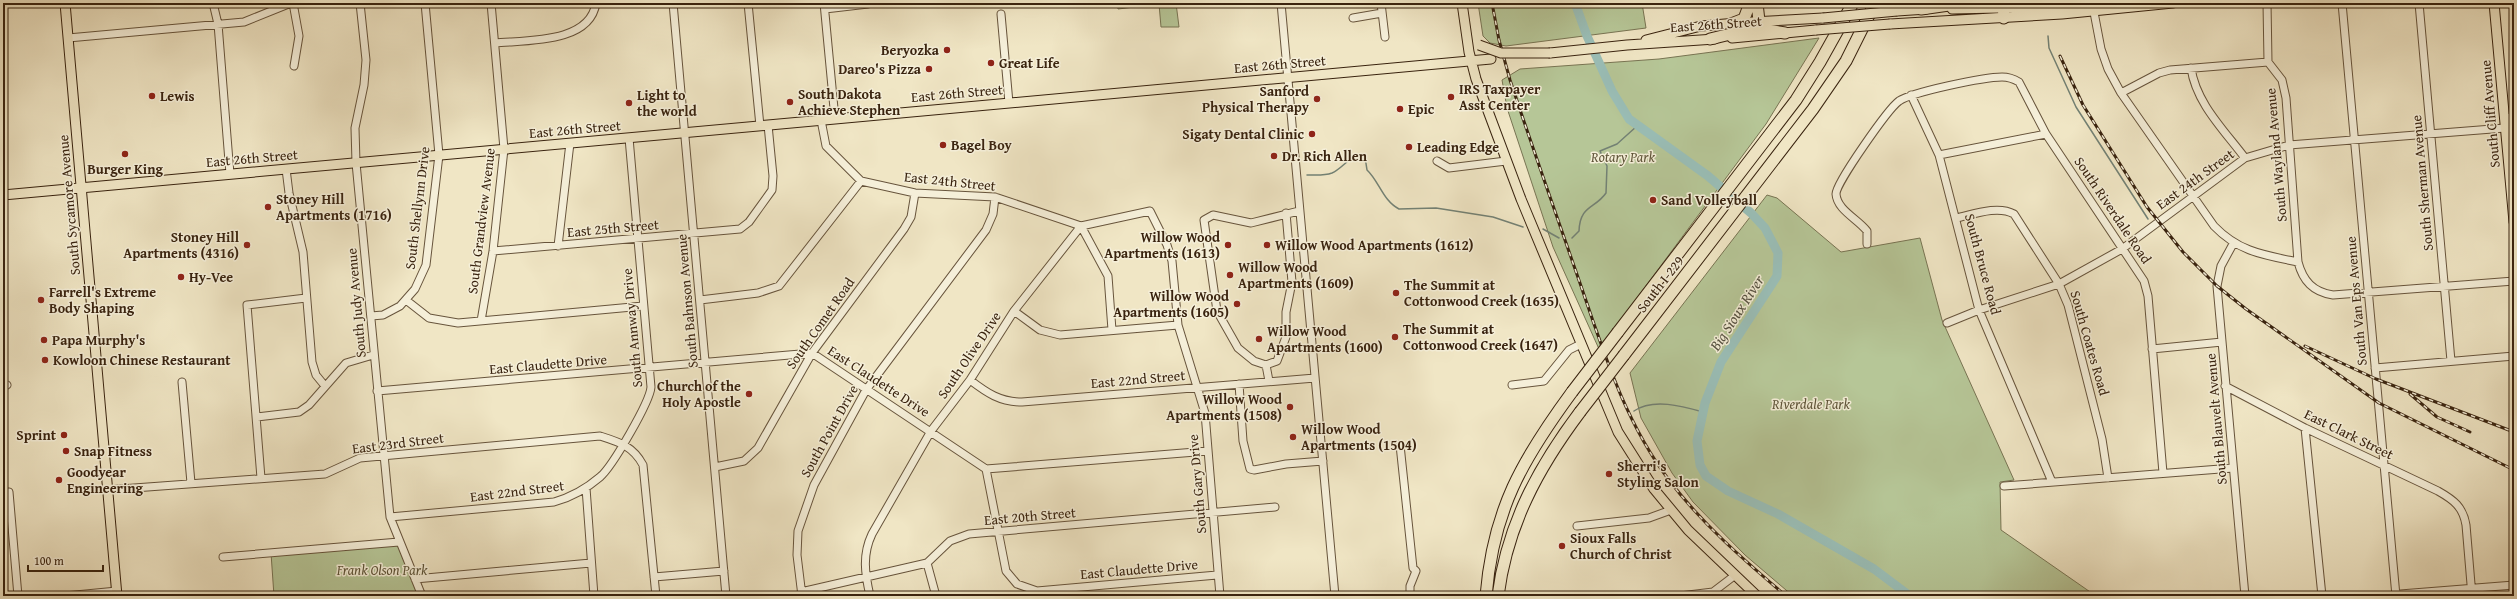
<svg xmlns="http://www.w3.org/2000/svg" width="2517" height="599" font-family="'Gentium Book Plus',serif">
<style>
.green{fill:#b6c697;stroke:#787453}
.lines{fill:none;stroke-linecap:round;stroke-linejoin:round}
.stream{stroke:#738174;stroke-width:1.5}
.river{stroke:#9abfb8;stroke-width:9}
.minor-casing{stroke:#67543c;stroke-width:9}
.major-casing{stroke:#39230f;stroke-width:11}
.highway-casing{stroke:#39230f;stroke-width:13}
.minor{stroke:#f5efd9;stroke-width:7}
.major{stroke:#f0e6c5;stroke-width:9}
.highway{stroke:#f0e6c5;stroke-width:11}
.rail-casing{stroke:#39230f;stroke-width:3}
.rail{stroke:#f5efd9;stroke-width:1.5;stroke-dasharray:4.5;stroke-linecap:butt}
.major-bridge-casing{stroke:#39230f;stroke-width:11;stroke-linecap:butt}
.highway-bridge-casing{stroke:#39230f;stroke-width:13;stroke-linecap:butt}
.major-bridge{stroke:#f0e6c5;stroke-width:9}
.highway-bridge{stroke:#f0e6c5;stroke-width:11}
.poi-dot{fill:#8f2418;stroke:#f5efd9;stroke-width:1.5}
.labels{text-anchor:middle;stroke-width:3;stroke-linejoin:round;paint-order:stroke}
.street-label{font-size:14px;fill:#39230f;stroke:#f5efd9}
.poi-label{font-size:14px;font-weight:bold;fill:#39230f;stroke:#f5efd9;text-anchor:start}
.park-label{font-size:14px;font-style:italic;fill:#5e5438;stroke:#f5efd9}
.water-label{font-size:15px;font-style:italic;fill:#565242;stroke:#f5efd9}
</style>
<rect width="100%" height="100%" fill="#f0e6c5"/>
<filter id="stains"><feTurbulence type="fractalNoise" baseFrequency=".005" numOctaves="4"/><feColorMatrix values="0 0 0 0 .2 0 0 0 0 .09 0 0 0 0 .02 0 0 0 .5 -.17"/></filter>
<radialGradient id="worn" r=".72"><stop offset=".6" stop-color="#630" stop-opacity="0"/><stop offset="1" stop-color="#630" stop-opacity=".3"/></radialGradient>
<!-- green -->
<path class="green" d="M1117,3h59l3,24h-18l-2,-23 -41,5z
M1478,3h164l4,25 -140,18 -16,-3 -7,-7z
M1819,38l-53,86 -167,225 -46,-102 -46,-139 -5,-28 18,-11 139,-10z
M1767,195l10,3 64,54 79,-14 22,82 72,160 -14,2 1,48 95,66h-303l-48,-41 -52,-53 -21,-29 -31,-55 -11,-45z
M399,542l23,54h-148l-3,-43z"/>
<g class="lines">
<!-- stream -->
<path class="stream" d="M2048,36l1,12 27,59 72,112
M1307,175c9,0 17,1 25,-2 12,-5 19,-21 33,-16l2,13c12,11 16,31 32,39l37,-1 57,9 30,10
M1543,229l16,9
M1572,238l7,-7c1,-26 16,-22 27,-38l1,-27 -7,-15 17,-7 20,-18
M1634,411c19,-13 48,-5 69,1"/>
<!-- river -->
<path class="river" d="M1575,3l12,33 25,55 17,28 79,57 43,37 14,15 13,25 -1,23 -56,86 -16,41 -8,38 3,24 6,11 22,15 50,23 96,55 36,27"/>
<!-- minor casing -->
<g class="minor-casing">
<path id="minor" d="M213,3l5,21 12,150
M293,3l6,33 -5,30
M360,3l6,57 -2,25 -9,43 1,35 34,354 32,79
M673,3l53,593
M748,3l12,123
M824,3l11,116
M1281,3l54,593
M1381,3l4,34
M2267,3l1,59 14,18 4,18 12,164c5,19 15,30 35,33l181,-14
M2342,3l54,593
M2419,3l32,358
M2093,7l8,42 7,20 13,24 93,133c25,26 50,29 84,36
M825,9l43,-5
M1001,14l8,89
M1353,18l29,-5
M68,38l176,-16 47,-19
M495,43c30,-3 95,1 101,-40
M2191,68c5,35 33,62 54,90
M2121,93l38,-20 11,-3 98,-8
M1911,95l28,60 40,155 73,172
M2504,118l10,-1
M821,120l5,26 35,35
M1939,155l107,-21
M1437,161l12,7 57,-7
M286,169l3,24 14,59 9,110 4,13 9,11
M1957,218c17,-4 41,-13 57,-4l45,70 9,21 34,134 6,39
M1867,244v-13c-9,-12 -30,-21 -31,-37 0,-11 52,-85 63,-93 13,-9 85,-24 103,-24 7,0 12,2 17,5l27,52 98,147 4,15 15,177
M2233,244l-12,22 -4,20 28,310
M558,246l12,-103
M493,251l247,-22 9,-7 23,-32 1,-14 -5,-51
M406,300l23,18 29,5 185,-17
M700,300l58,-7 21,-7 82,-105 54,12 80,4 86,29 69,-15 17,34 5,16 6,64 27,88 15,183
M1014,311l26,19 20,5 118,-10
M371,316l12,-1 17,-9 15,-17 11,-24 13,-110 -14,-152
M481,321l12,-70 11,-102 -13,-146
M1947,323l32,-13 80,-26 63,-35 123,-91 44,-13 216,-17
M2152,349l70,-7
M1266,365l-12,-4 -16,-13 -21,-37 -13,-91 9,-5 38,8 48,-12
M2375,368l139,-12
M970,380c17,13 30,22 52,22l293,-24
M1269,381l-3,-16 11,-4 9,-24v-25l6,-30 -6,-69
M182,382l9,101
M1239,384l4,57 7,28 4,1 32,-6 37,-3
M1512,385l32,-4 25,-31 12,-6
M2225,386l80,42 133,63c16,9 25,16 28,34l6,71
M3,387l4,-2
M377,391l435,-38 174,116 20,102 11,13 20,7 180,-16
M257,417l42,-5 10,-7 37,-42 27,-8
M2305,428l17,168
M1400,445l13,123 3,3 -6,15v10
M715,467l29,-6 14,-13 54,-95 92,-124 7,-12 4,-24
M986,469l222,-18
M261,478l-14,-173 59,-7
M2004,486l229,-18
M586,488l8,108
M107,490l218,-16 35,-16 240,-22c19,6 33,10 43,29l13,131
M3,493l6,-1 9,104
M390,517l164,-15c18,-5 32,-13 46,-25 12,-10 50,-75 51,-90l-22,-249
M1577,526l72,-8 22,-8
M223,557l176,-15
M927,563l9,33
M654,577l70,-6
M415,579l176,-16
M801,592l126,-29 23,-22 19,-7 306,-27
M65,596l52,-5
M802,596l-5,-41 1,-24 16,-46 52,-95 120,-160 7,-16 2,-17
M870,596c-5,-22 -8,-41 2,-62l59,-103 39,-51 44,-69 67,-85 27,50 4,54
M1680,596l33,-4 21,-16
M2375,596l139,-11"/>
</g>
<!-- major casing -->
<g class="major-casing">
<path id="major" d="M65,3l52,593
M1462,3l7,49 7,27 45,120 97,233 36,57 34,41 69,66
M2494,3l20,219
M1952,9l147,-3
M1897,11l30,-2
M1752,22l71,-4
M1890,24l172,-10 111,-11
M1732,38l84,-8
M1646,40l55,-14 36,-3
M1550,53l77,-8 88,-6
M3,195l1488,-136"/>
</g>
<!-- highway casing -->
<g class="highway-casing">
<path id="highway" d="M2003,3l1,15
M1921,9l42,-6
M1731,24l13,-5 6,-16
M1752,24l3,4 30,5
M1710,39l45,-11 4,-7 -2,-18
M1618,332l178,-232 24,-38 33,-59
M1624,355l189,-246 33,-48 29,-58
M1486,596c7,-86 36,-136 86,-204
M1498,596c9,-71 40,-128 82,-184"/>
</g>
<!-- minor -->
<use href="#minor" class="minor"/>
<!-- major -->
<use href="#major" class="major"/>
<!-- highway -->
<use href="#highway" class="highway"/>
<!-- rail casing -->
<g class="rail-casing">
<path id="rail" d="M1492,3l7,37 11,40c23,69 47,137 71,206 23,67 44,136 88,194 33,44 75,80 117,116
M2060,56l23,49 64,102 36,45 34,34 29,23 133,94 135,67
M2305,346l71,33 138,53
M2410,394l27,23 33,15"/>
</g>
<!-- rail -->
<use href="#rail" class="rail"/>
<!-- major-bridge casing -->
<g class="major-bridge-casing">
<path id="major-bridge" d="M1823,18l74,-7
M1816,30l74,-6
M1479,45l22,8h49"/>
</g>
<!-- highway-bridge casing -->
<g class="highway-bridge-casing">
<path id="highway-bridge" d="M1572,392l46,-60
M1580,412l44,-57"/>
</g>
<!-- major-bridge -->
<use href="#major-bridge" class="major-bridge"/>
<!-- highway-bridge -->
<use href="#highway-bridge" class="highway-bridge"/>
</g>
<!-- markers -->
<g class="poi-dot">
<circle cx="947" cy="50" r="4"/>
<circle cx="991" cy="63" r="4"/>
<circle cx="929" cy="69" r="4"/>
<circle cx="152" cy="96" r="4"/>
<circle cx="1451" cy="97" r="4"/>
<circle cx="1317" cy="99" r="4"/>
<circle cx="790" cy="102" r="4"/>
<circle cx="629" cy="103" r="4"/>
<circle cx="1400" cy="109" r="4"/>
<circle cx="1312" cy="134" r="4"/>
<circle cx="943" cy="145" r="4"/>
<circle cx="1409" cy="147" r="4"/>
<circle cx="125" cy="154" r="4"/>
<circle cx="1274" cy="156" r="4"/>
<circle cx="1653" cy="200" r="4"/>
<circle cx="268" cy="207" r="4"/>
<circle cx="247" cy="245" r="4"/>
<circle cx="1228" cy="245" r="4"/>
<circle cx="1267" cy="245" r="4"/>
<circle cx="1230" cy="275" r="4"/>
<circle cx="181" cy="277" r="4"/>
<circle cx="1396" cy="293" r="4"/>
<circle cx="41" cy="300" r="4"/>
<circle cx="1237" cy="304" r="4"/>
<circle cx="1395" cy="337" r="4"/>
<circle cx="1259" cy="339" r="4"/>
<circle cx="44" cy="340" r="4"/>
<circle cx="45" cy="360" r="4"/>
<circle cx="749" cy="394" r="4"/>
<circle cx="1290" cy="407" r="4"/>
<circle cx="64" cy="435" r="4"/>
<circle cx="1293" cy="437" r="4"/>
<circle cx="66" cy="451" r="4"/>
<circle cx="1609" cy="474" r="4"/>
<circle cx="59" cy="480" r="4"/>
<circle cx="1562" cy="546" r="4"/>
</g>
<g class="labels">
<!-- street labels -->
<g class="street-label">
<text transform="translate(1716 24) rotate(-4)" y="5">East 26th Street</text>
<text transform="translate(1280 64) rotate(-5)" y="5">East 26th Street</text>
<text transform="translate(957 93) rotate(-5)" y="5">East 26th Street</text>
<text transform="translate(2490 114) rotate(-95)" y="5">South Cliff Avenue</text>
<text transform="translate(575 129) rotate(-5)" y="5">East 26th Street</text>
<text transform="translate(2276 155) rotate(-95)" y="5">South Wayland Avenue</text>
<text transform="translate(252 158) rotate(-5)" y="5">East 26th Street</text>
<text transform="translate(2195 179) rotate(-36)" y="5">East 24th Street</text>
<text transform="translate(950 181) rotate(6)" y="5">East 24th Street</text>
<text transform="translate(2422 183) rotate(-95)" y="5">South Sherman Avenue</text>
<text transform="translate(69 205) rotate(-95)" y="5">South Sycamore Avenue</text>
<text transform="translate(417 208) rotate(-83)" y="5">South Shellynn Drive</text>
<text transform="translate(2113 210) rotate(56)" y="5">South Riverdale Road</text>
<text transform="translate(481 221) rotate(-83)" y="5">South Grandview Avenue</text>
<text transform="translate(613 228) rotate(-5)" y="5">East 25th Street</text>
<text transform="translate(1983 264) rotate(75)" y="5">South Bruce Road</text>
<text transform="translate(1660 284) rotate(-52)" y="5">South I-229</text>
<text transform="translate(687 301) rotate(-95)" y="5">South Bahnson Avenue</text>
<text transform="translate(2356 301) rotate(-95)" y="5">South Van Eps Avenue</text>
<text transform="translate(356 303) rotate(-95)" y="5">South Judy Avenue</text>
<text transform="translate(820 323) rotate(-55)" y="5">South Comet Road</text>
<text transform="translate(632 328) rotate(-95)" y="5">South Annway Drive</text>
<text transform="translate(2090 343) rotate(74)" y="5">South Coates Road</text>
<text transform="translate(969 355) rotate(-56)" y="5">South Olive Drive</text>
<text transform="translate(548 364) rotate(-5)" y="5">East Claudette Drive</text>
<text transform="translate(1138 379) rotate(-5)" y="5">East 22nd Street</text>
<text transform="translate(879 381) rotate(33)" y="5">East Claudette Drive</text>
<text transform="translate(2216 419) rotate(-95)" y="5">South Blauvelt Avenue</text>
<text transform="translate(829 431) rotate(-61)" y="5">South Point Drive</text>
<text transform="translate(2349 434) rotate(26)" y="5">East Clark Street</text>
<text transform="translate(398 443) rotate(-7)" y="5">East 23rd Street</text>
<text transform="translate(1197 484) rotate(-95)" y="5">South Gary Drive</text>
<text transform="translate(517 491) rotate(-7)" y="5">East 22nd Street</text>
<text transform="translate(1030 516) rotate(-5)" y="5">East 20th Street</text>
<text transform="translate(1139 569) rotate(-5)" y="5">East Claudette Drive</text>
</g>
<!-- poi labels -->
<g class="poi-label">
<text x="939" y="55" text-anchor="end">Beryozka</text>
<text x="999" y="68">Great Life</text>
<text x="921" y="74" text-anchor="end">Dareo's Pizza</text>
<text x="1459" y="94">IRS Taxpayer<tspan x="1459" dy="16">Asst Center</tspan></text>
<text x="1309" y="96" text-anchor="end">Sanford<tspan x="1309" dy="16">Physical Therapy</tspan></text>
<text x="798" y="99">South Dakota<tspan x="798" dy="16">Achieve Stephen</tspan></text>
<text x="637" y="100">Light to<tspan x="637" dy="16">the world</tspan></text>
<text x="160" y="101">Lewis</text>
<text x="1408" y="114">Epic</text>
<text x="1304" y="139" text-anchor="end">Sigaty Dental Clinic</text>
<text x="951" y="150">Bagel Boy</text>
<text x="1417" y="152">Leading Edge</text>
<text x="1282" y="161">Dr. Rich Allen</text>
<text x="125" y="174" text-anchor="middle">Burger King</text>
<text x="276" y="204">Stoney Hill<tspan x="276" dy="16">Apartments (1716)</tspan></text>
<text x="1661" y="205">Sand Volleyball</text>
<text x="239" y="242" text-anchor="end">Stoney Hill<tspan x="239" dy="16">Apartments (4316)</tspan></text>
<text x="1220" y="242" text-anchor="end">Willow Wood<tspan x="1220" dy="16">Apartments (1613)</tspan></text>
<text x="1275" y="250">Willow Wood Apartments (1612)</text>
<text x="1238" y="272">Willow Wood<tspan x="1238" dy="16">Apartments (1609)</tspan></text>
<text x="189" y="282">Hy-Vee</text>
<text x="1404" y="290">The Summit at<tspan x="1404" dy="16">Cottonwood Creek (1635)</tspan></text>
<text x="49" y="297">Farrell's Extreme<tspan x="49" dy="16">Body Shaping</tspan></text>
<text x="1229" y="301" text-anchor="end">Willow Wood<tspan x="1229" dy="16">Apartments (1605)</tspan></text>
<text x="1403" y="334">The Summit at<tspan x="1403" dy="16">Cottonwood Creek (1647)</tspan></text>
<text x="1267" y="336">Willow Wood<tspan x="1267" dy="16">Apartments (1600)</tspan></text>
<text x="52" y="345">Papa Murphy's</text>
<text x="53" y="365">Kowloon Chinese Restaurant</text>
<text x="741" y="391" text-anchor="end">Church of the<tspan x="741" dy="16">Holy Apostle</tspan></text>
<text x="1282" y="404" text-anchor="end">Willow Wood<tspan x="1282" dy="16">Apartments (1508)</tspan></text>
<text x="1301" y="434">Willow Wood<tspan x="1301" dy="16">Apartments (1504)</tspan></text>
<text x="56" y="440" text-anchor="end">Sprint</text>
<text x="74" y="456">Snap Fitness</text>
<text x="1617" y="471">Sherri's<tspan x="1617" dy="16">Styling Salon</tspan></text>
<text x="67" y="477">Goodyear<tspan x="67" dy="16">Engineering</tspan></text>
<text x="1570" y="543">Sioux Falls<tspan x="1570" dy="16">Church of Christ</tspan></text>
</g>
<!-- park labels -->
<g class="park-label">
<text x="1623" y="162">Rotary Park</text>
<text x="1811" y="409">Riverdale Park</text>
<text x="382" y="575">Frank Olson Park</text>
</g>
<!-- water labels -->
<g class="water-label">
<text transform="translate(1737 313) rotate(-57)" y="5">Big Sioux River</text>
</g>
</g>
<!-- margin -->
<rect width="2517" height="599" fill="none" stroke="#f0e6c5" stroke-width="16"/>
<rect x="4" y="4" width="2509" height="591" fill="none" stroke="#39230f" stroke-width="2"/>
<rect x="8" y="8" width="2501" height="583" fill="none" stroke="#39230f"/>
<!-- scale -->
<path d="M28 565v6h75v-6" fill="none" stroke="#39230f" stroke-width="2"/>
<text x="34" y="565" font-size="12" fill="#39230f" stroke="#f5efd9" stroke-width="3" paint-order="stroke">100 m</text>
<rect width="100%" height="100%" filter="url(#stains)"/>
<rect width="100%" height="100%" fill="url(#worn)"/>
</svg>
